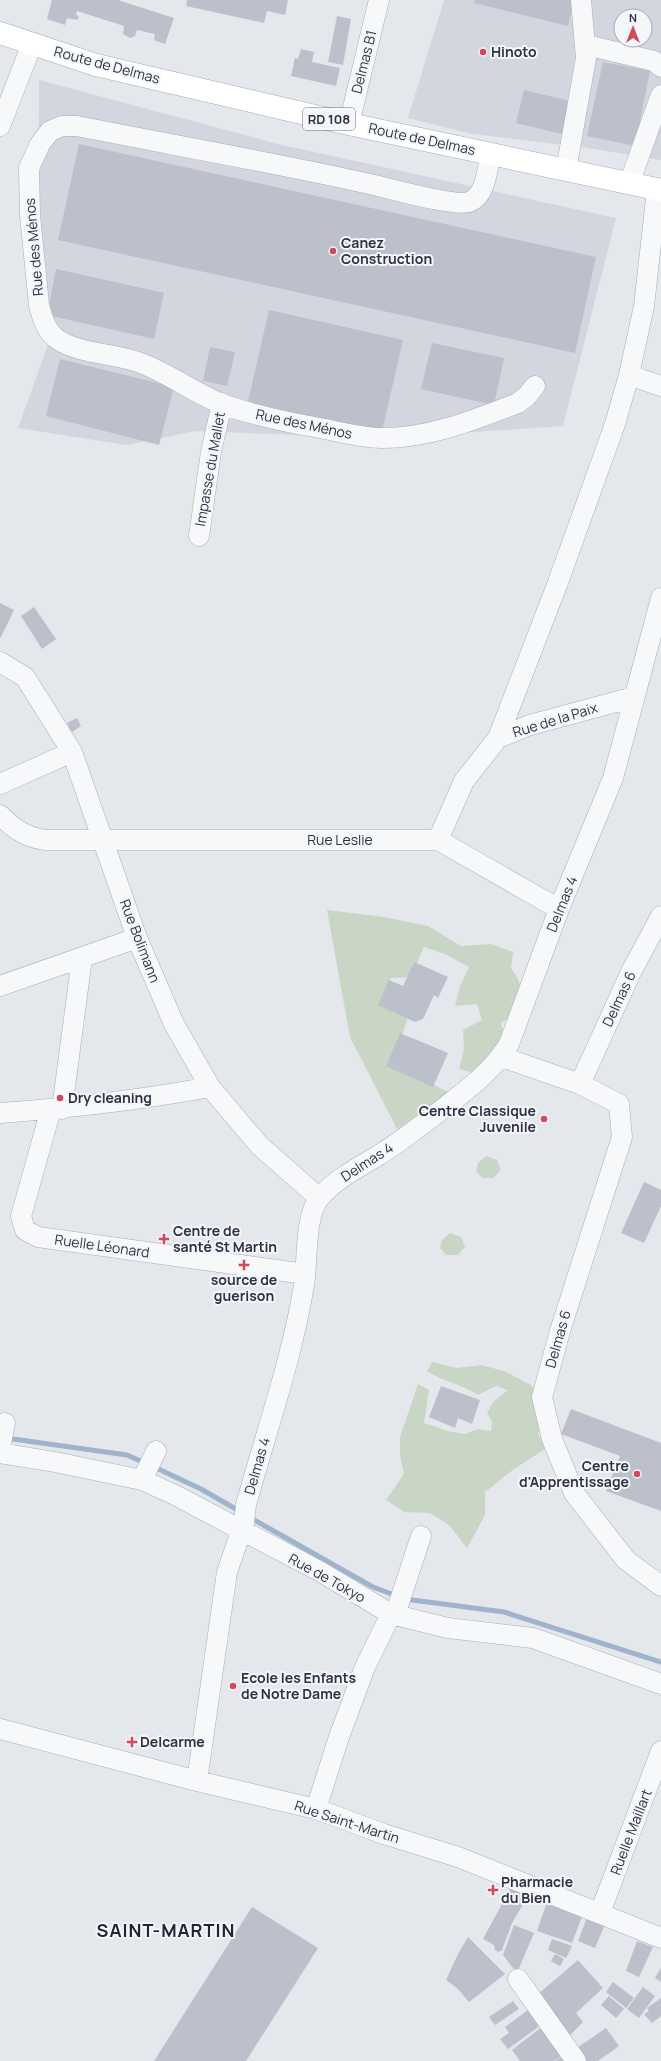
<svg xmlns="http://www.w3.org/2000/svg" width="661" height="2061" font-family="Manrope,sans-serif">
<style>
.built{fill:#d2d6de;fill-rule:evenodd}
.green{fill:#c9d6c5}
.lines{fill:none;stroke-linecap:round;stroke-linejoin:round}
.stream{stroke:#9fb4cc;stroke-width:5}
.building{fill:#bbc0ca}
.minor-casing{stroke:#a9aeb7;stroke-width:21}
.major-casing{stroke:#a3abb8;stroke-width:23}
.minor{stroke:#f7f8fa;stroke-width:20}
.major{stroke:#fff;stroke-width:22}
.poi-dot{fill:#d1495b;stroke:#f4f6f9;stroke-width:1.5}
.labels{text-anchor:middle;stroke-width:4;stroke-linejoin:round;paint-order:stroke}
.shield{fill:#f4f6f9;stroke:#676e7b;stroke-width:1}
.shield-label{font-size:13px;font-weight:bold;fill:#2b3445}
.poi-label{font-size:14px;font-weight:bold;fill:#2b3445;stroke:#f4f6f9;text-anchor:start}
.street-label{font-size:14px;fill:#2b3445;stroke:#f4f6f9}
.district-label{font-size:18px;font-weight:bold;letter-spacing:1px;fill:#1d2536;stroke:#f4f6f9}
</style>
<rect width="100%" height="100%" fill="#e4e7ec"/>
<!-- built -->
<path class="built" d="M444,0h217v160l-79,-13 -110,-13 -64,-16zM621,16h24v24h-24z
M39,80l243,65 334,73 -53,208 -179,12 -188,-7 -70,14 -108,-17 32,-89 -12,-85z"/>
<!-- green -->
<path class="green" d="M327,910l57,7 44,9 33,20 30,-2 22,8 -2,16 7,11 6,17 -10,19 -13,8 5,22 -27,29 -20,-5 5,-20 -1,-19 19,-10 -5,-16 -22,2 5,-20 9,-19 -24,-13 -21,-7 -13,30 -20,1 -5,14 25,17 -19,55 58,29 -53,36 -47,-92z
M486,1156l11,4 4,10 -8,8h-11l-6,-7 2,-8z
M450,1233l11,4 4,10 -7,8h-12l-6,-7 2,-8z
M432,1362l25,6 24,-3 23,6 27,14 11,13 -7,13 11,7 -8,15 7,16 -31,20 -29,23v23l-18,33 -18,-23 -19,-12 -26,-1 -18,-12 18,-26 -4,-19v-18l18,-53 11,6 -5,33 24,8 17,3 13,-5 13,2 1,-9 -5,-9 6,-11 15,-12 -12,-4 -18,9c-16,-11 -35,-13 -51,-24z"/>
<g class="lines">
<!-- stream -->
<path class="stream" d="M6,1438l121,17 18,8
M152,1466l49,23 40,23
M249,1517l124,70 24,9
M405,1599l99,13 157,50"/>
</g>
<!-- building -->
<path class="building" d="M52,0h66l56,18 -9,26 -11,-4 1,-6 -18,-4 -2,6 -5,2 -7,-4 1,-8 -47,-15 -1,3 3,3 -2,3 -10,-2 -2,7 -18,-6z
M187,0h101l-3,15 -18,-4 -3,12 -78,-17z
M475,0h99l-6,26 -94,-23z
M337,16l14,3 -8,46 -15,-3z
M301,49l13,3 -2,10 28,6 -4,18 -45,-10 4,-18 3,1z
M603,62l47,9 -15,75 -48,-10z
M524,90l46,11 -8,33 -46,-11z
M79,144l517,113 -21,96 -517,-113z
M56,269l108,24 -10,46 -107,-24z
M269,310l134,30 -22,96 -134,-30z
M432,343l72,15 -10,47 -73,-16z
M210,347l25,5 -8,34 -24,-5z
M60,359l114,28 -15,58 -113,-29z
M0,603l14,7 -13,27h-1z
M34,607l22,32 -14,10 -21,-33z
M77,718l4,8 -9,6 -5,-9z
M414,962l34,15 -10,21 -4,-3 -11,24 -8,3 -37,-17 11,-25 14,6z
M400,1033l48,20 -15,34 -47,-21z
M644,1182l17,8v16l-17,37 -23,-10z
M441,1386l39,14 -8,24 -14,-6 -3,10 -26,-11z
M571,1409l90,34v68l-55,-20 14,-35 -59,-22z
M510,1889l18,7 -16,27 -10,27 -3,2 -4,-2 -1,-5 -11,-6z
M547,1902l36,12 -11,29 -35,-12z
M252,1907l66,41 -72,113h-92z
M588,1915l18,7 -11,26 -17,-7z
M514,1925l20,8 -17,40 -14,-18z
M468,1937l37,37 -36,28 -12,-14 -11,-8 12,-26z
M552,1939l20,7 -6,12 -18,-8z
M637,1941l16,6 -14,30 -13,-6z
M555,1954l9,5 -4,7 -9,-5z
M578,1960l25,28 -27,25 7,9 -14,14 -32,-41z
M661,1968v14l-6,-4z
M613,1982l21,16 -8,10 -20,-16z
M643,1987l12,9 -16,22 -12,-9z
M609,1996l15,13 -8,9 -15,-13z
M661,1998v18l-9,7 -8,-9 5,-3 -2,-3z
M513,2001l6,8 -24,16 -6,-8z
M531,2008l10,17 -33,24 -8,-10 9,-6 -4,-6z
M543,2026l21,28 -10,7h-34l-8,-11z
M606,2028l13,18 -21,15h-17l-7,-11z
M565,2054l5,7h-15z"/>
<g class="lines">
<!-- minor casing -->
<g class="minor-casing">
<path id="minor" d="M586,45l68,16 7,6
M349,124l30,-124
M0,126l32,-82
M491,154c-4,15 -5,42 -22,48 -16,5 -83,-15 -104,-19 -95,-21 -192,-38 -288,-57h-15l-12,5 -10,13 -11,24 1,47 9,90c3,12 7,26 18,34 22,15 54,14 78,22 31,10 57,31 87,43 33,12 68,19 103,25 18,4 38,9 57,9 48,0 92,-18 136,-35l9,-7 8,-10
M566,170l20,-112 -5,-58
M629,184l32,-89
M629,375l32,11
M199,536l12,-84 11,-49
M0,662l25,15 47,75 65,186 37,86 36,63 49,58 60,53
M498,738l59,-153 58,-161 14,-49 15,-69 13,-116
M0,784l72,-32
M0,815c14,14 25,22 45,25h393l121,69
M438,840l26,-59 34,-43 32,-13 104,-28
M661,916l-30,56 -51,112 39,20 3,33 -62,194 -18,66 10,42 22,54 52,67 35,26
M0,986l137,-48
M502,1057l78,27
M51,1109l-30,107 4,14 13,7 267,37
M62,1109l20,-151
M0,1113c71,-5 140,-13 210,-26
M0,1448l5,-25
M0,1453l55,9 87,18 33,15 146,77 70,42 57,14 85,10 128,46
M142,1480l14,-29
M0,1729l197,52 119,28 68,25 74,23 203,81
M197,1781l30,-209 17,-49 2,-18c20,-73 46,-146 58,-220 4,-24 0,-69 16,-88 16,-18 39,-30 59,-42 25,-16 48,-34 71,-52 23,-18 44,-34 59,-59l50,-135 54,-131 48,-180
M316,1809l23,-72 26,-70 26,-53 6,-5 24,-73
M600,1913l61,-162
M518,1979l58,82"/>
</g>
<!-- major casing -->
<g class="major-casing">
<path id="major" d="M0,33l96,32 253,59 312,66"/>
</g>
<!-- minor -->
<use href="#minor" class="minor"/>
<!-- major -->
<use href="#major" class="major"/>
</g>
<!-- markers -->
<g class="poi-dot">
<circle cx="483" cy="52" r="4"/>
<circle cx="333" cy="251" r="4"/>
<circle cx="60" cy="1098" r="4"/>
<circle cx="544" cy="1119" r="4"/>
<path d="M162 1233h4v4h4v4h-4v4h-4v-4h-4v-4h4z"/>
<path d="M242 1259h4v4h4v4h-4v4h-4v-4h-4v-4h4z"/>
<circle cx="637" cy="1474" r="4"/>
<circle cx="233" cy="1686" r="4"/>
<path d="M130 1736h4v4h4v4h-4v4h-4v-4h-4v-4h4z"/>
<path d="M491 1884h4v4h4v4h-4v4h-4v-4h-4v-4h4z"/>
</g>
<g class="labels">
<!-- shield labels -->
<rect class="shield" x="303" y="108" width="52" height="22" rx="3"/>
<g class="shield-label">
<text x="329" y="124">RD 108</text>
</g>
<!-- poi labels -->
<g class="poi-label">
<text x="491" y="57">Hinoto</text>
<text x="341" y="248">Canez<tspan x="341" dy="16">Construction</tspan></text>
<text x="68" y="1103">Dry cleaning</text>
<text x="536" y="1116" text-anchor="end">Centre Classique<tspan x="536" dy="16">Juvenile</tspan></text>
<text x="173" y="1236">Centre de<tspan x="173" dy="16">santé St Martin</tspan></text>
<text x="244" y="1285" text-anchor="middle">source de<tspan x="244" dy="16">guerison</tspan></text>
<text x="629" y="1471" text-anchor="end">Centre<tspan x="629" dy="16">d'Apprentissage</tspan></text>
<text x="241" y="1683">Ecole les Enfants<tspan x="241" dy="16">de Notre Dame</tspan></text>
<text x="140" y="1747">Delcarme</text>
<text x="501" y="1887">Pharmacie<tspan x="501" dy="16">du Bien</tspan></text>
</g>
<!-- street labels -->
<g class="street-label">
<text transform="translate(364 62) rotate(-76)" y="5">Delmas B1</text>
<text transform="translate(107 65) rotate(15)" y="5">Route de Delmas</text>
<text transform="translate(422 139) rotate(12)" y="5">Route de Delmas</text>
<text transform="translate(34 247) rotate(-95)" y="5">Rue des Ménos</text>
<text transform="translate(304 424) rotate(12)" y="5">Rue des Ménos</text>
<text transform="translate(210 469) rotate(-80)" y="5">Impasse du Mallet</text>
<text transform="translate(555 720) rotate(-17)" y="5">Rue de la Paix</text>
<text x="340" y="845">Rue Leslie</text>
<text transform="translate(562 904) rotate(-68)" y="5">Delmas 4</text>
<text transform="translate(140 941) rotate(69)" y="5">Rue Bolimann</text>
<text transform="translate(619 999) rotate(-65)" y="5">Delmas 6</text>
<text transform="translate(367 1162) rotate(-33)" y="5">Delmas 4</text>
<text transform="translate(102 1246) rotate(8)" y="5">Ruelle Léonard</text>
<text transform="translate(558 1339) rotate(-74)" y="5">Delmas 6</text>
<text transform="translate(257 1466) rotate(-74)" y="5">Delmas 4</text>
<text transform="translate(327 1578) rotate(29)" y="5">Rue de Tokyo</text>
<text transform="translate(347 1822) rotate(18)" y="5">Rue Saint-Martin</text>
<text transform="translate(631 1832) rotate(-69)" y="5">Ruelle Maillart</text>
</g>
<!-- district labels -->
<g class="district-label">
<text x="166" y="1937">SAINT-MARTIN</text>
</g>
</g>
<!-- north arrow -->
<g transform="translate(633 28)"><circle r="19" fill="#f4f6f9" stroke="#a4a8b1"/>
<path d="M0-3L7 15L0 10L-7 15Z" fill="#d1495b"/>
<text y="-6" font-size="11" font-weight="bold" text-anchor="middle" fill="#2b3445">N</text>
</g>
</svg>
